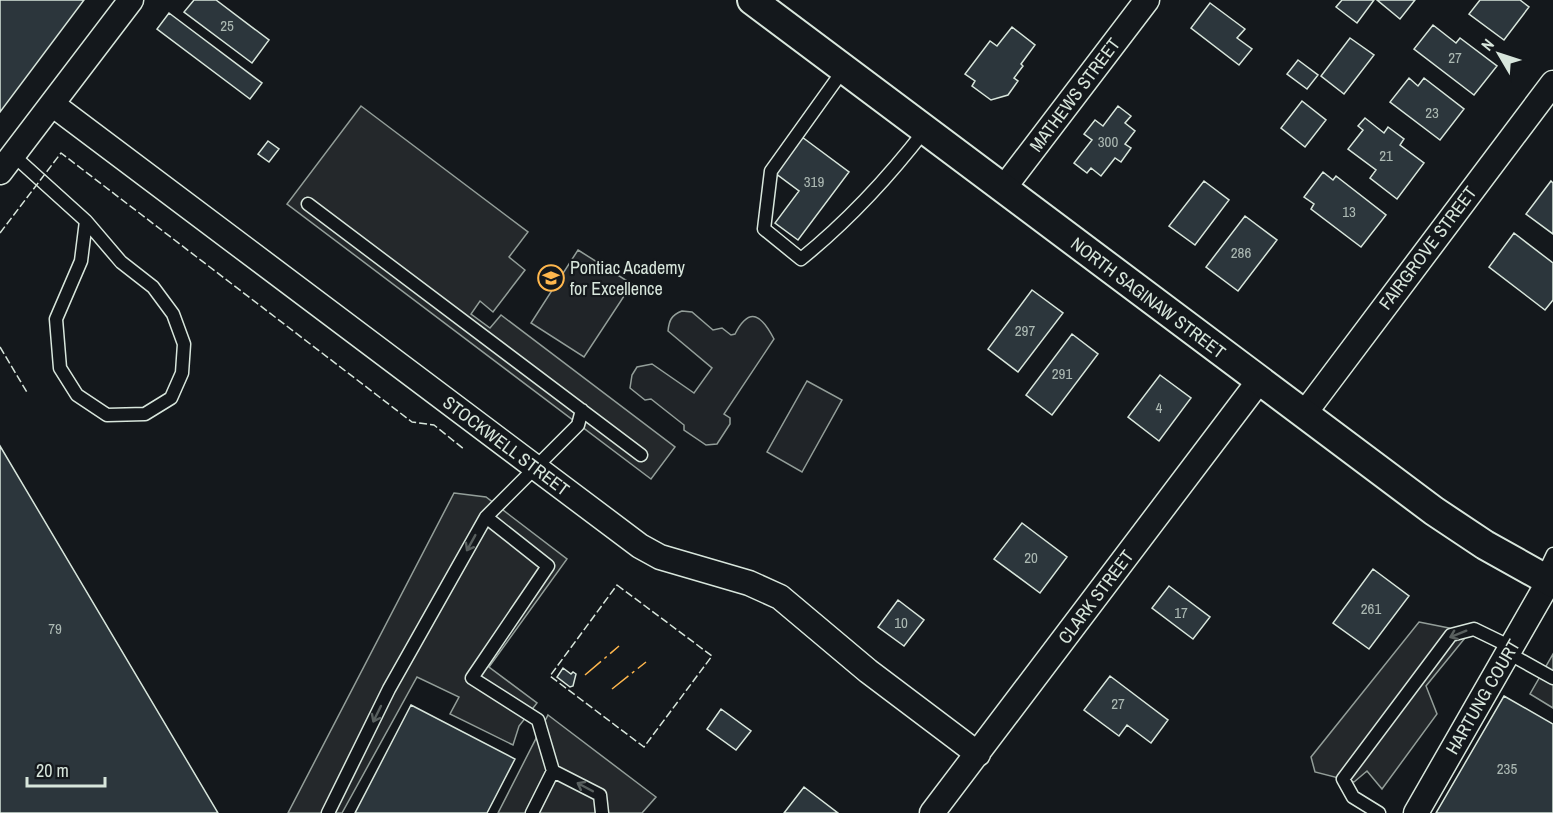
<svg xmlns="http://www.w3.org/2000/svg" width="1553" height="813" font-family="'Archivo Narrow',sans-serif">
<style>
.green{fill:#202428;stroke:#939e99;stroke-width:1.5}
.parking{fill:#24282b;stroke:#939e99;stroke-width:1.5}
.building{fill:#2c363c;stroke:#d8e6dc;stroke-width:1.5}
.lines{fill:none;stroke-linecap:round;stroke-linejoin:round}
.service-casing{stroke:#d8e6dc;stroke-width:15}
.minor-casing{stroke:#d8e6dc;stroke-width:27}
.tertiary-casing{stroke:#d8e6dc;stroke-width:32}
.service{stroke:#14181c;stroke-width:12}
.minor{stroke:#14181c;stroke-width:24}
.tertiary{stroke:#14181c;stroke-width:28}
.fence{stroke:#d8e6dc;stroke-width:1.5;stroke-dasharray:8 3;stroke-linecap:butt}
.power{stroke:#ffb74d;stroke-width:1.5;stroke-dasharray:21 4.5 3 4.5;stroke-linecap:butt}
.oneway{stroke:#59605f}
.labels{text-anchor:middle;stroke-width:4.5;stroke-linejoin:round;paint-order:stroke}
.number-label{font-size:15px;fill:#adbab4}
.street-label{font-size:18px;fill:#d8e6dc;stroke:#14181c}
.poi-label{font-size:18px;fill:#d8e6dc;stroke:#14181c;text-anchor:start}
</style>
<rect width="100%" height="100%" fill="#14181c"/>
<!-- green -->
<path class="green" d="M578,250l54,34 -48,73 -53,-34z
M682,311l10,1 21,18 9,-2 9,7 4,-1c15,-29 27,-18 39,5l-50,75 6,4v6l-13,20 -11,1 -22,-15v-5l-33,-26 -6,1 -15,-12 2,-13 5,-8 15,-3 42,29 18,-25 -44,-37c1,-10 3,-16 14,-20z
M807,381l35,19 -40,72 -35,-20z"/>
<!-- parking -->
<path class="parking" d="M361,106l167,126 -19,25 16,13 -32,42 -13,-11 -9,13 19,14 11,-13 174,132 -24,32 -364,-275z
M454,493l32,4 81,62 -78,108 48,36 -18,23 -6,19 -63,-31 9,-17 -42,-20 -75,136h-54z
M1419,622l30,6 16,10 -39,48 11,28 -55,75 -15,-18 -13,11 -39,-10 -4,-15z
M1553,654v54l-23,-14z
M548,715l108,82 -14,16h-144z"/>
<!-- building -->
<path class="building" d="M0,0h84l-84,112z
M194,0h22l53,40 -17,23 -68,-51z
M1342,0h32l-17,23 -21,-16z
M1377,0h38l-15,19z
M1480,0h40l9,7 -25,33 -35,-26z
M1210,3l35,26 -8,9 15,11 -13,16 -48,-37z
M169,13l93,70 -12,16 -93,-70z
M1433,25l23,18 4,-5 37,28 -23,29 -60,-46z
M1012,27l23,18 -14,19 2,2 -9,12 4,3 -10,14 -17,5 -19,-14 3,-5 -10,-7 25,-33 7,5z
M1350,38l24,17 -30,39 -23,-18z
M1298,60l20,15 -11,14 -20,-15z
M1409,78l9,8 6,-8 40,31 -24,31 -50,-38z
M1302,101l24,19 -21,27 -24,-19z
M1118,106l13,10 -6,7 10,8 -10,13 6,4 -10,14 -6,-4 -14,18 -10,-8 -4,5 -13,-10 18,-23 -8,-6 11,-14 8,6z
M1365,118l19,15 4,-6 16,12 -4,6 24,18 -27,36 -27,-21 6,-8 -28,-21 15,-19 -5,-4z
M802,137l47,35 -51,68 -23,-17 24,-32 -24,-18z
M268,141l11,8 -10,13 -11,-8z
M1323,172l10,8 3,-4 50,39 -25,32 -50,-38 3,-5 -10,-7z
M1204,181l25,19 -34,45 -26,-19z
M1551,181l2,2v51l-27,-20z
M1245,216l32,24 -39,51 -32,-24z
M1514,233l39,30v37l-8,10 -56,-43z
M1032,290l31,23 -45,59 -30,-23z
M1072,334l26,20 -46,61 -26,-20z
M1160,375l31,23 -32,43 -31,-24z
M0,446l218,367h-218z
M1022,523l45,34 -27,36 -46,-34z
M1373,569l36,27 -40,53 -36,-26z
M1169,586l41,31 -17,22 -41,-31z
M898,600l26,20 -20,26 -26,-19z
M563,668l8,6 2,-2 3,2 -3,12 -3,1 -13,-10z
M1110,676l58,44 -17,23 -24,-18 -8,11 -35,-26z
M1504,696l49,28v89h-117z
M411,705l104,54 -28,54h-132z
M721,709l30,22 -15,19 -29,-21z
M804,787l34,26h-54z"/>
<g class="lines">
<!-- service casing -->
<g class="service-casing">
<path id="service" d="M844,69l-73,102 -7,58 37,30c47,-38 87,-81 124,-129
M13,155l73,66 -5,40 -25,58 4,49 17,27 30,20 38,-1 26,-16 11,-25 2,-29 -11,-30 -20,-27 -32,-25 -35,-41
M308,204l333,251
M486,517l62,49 -76,112 66,42 15,51 -21,42
M1542,577l11,-23
M1508,653l45,25
M553,771l47,24 2,18
M328,813l61,-124 97,-172 92,-92 4,-15
M1379,813l-26,-16 -10,-18 108,-144 23,-6 37,18"/>
</g>
<!-- minor casing -->
<g class="minor-casing">
<path id="minor" d="M52,104l588,442 20,11 89,26 31,14 88,74 110,83
M0,172l131,-172
M1003,189l144,-189
M1304,414l249,-331
M932,813l327,-432
M1416,813l133,-232"/>
</g>
<!-- tertiary casing -->
<g class="tertiary-casing">
<path id="tertiary" d="M752,0l682,511 51,34 68,38"/>
</g>
<!-- service -->
<use href="#service" class="service"/>
<!-- minor -->
<use href="#minor" class="minor"/>
<!-- tertiary -->
<use href="#tertiary" class="tertiary"/>
<!-- fence -->
<path class="fence" d="M0,233l61,-80 351,269 22,3 31,25
M0,347l28,47
M617,585l95,71 -68,91 -94,-71z"/>
<!-- power -->
<path class="power" d="M585,675l34,-29
M612,689l34,-27"/>
</g>
<!-- one-way arrows -->
<defs><path id="oneway-shaft" d="M-6 0H5M1.5-3L5.5 0L1.5 3" fill="none" stroke-width="1.6" stroke-linecap="round" stroke-linejoin="round" transform="scale(1.5)"/></defs>
<g class="oneway">
<use href="#oneway-shaft" transform="translate(471 543) rotate(119)"/>
<use href="#oneway-shaft" transform="translate(1458 634) rotate(158)"/>
<use href="#oneway-shaft" transform="translate(377 714) rotate(116)"/>
<use href="#oneway-shaft" transform="translate(585 787) rotate(-152)"/>
</g>
<!-- icons -->
<defs>
<g id="school-ring" transform="scale(1.35)"><circle r="9.5" fill="#14181c" stroke="#ffb74d" stroke-width="1.5"/><path d="M0-5L7-2L0 1L-7-2ZM-4 1L0 2.5L4 1V4Q0 6-4 4Z" fill="#ffb74d"/></g>
</defs>
<g fill-rule="evenodd">
<use href="#school-ring" x="551" y="278"/>
</g>
<g class="labels">
<!-- number labels -->
<g class="number-label">
<text x="227" y="31">25</text>
<text x="1455" y="63">27</text>
<text x="1432" y="118">23</text>
<text x="1108" y="147">300</text>
<text x="1386" y="161">21</text>
<text x="814" y="187">319</text>
<text x="1349" y="217">13</text>
<text x="1241" y="258">286</text>
<text x="1025" y="336">297</text>
<text x="1062" y="379">291</text>
<text x="1159" y="413">4</text>
<text x="1031" y="563">20</text>
<text x="1371" y="614">261</text>
<text x="1181" y="618">17</text>
<text x="901" y="628">10</text>
<text x="55" y="634">79</text>
<text x="1118" y="709">27</text>
<text x="1507" y="774">235</text>
</g>
<!-- street labels -->
<g class="street-label">
<text transform="translate(1075 95) rotate(-53)" y="6">MATHEWS STREET</text>
<text transform="translate(1428 248) rotate(-53)" y="6">FAIRGROVE STREET</text>
<text transform="translate(1148 298) rotate(37)" y="6">NORTH SAGINAW STREET</text>
<text transform="translate(506 446) rotate(37)" y="6">STOCKWELL STREET</text>
<text transform="translate(1096 597) rotate(-53)" y="6">CLARK STREET</text>
<text transform="translate(1483 697) rotate(-60)" y="6">HARTUNG COURT</text>
</g>
<!-- poi labels -->
<g class="poi-label">
<text x="570" y="274">Pontiac Academy<tspan x="570" dy="21">for Excellence</tspan></text>
</g>
</g>
<!-- north arrow -->
<g transform="translate(1499 54) rotate(309)" stroke="#14181c" stroke-width="4.5" paint-order="stroke">
<path d="M0-4.5L10 22L0 15L-10 22Z" fill="#d8e6dc"/>
<text y="-9" font-size="16" font-weight="bold" text-anchor="middle" fill="#d8e6dc">N</text>
</g>
<!-- scale -->
<path d="M27 777v9h78v-9" fill="none" stroke="#d8e6dc" stroke-width="3"/>
<text x="36" y="777" font-size="18" fill="#d8e6dc" stroke="#14181c" stroke-width="4.5" paint-order="stroke">20 m</text>
</svg>
